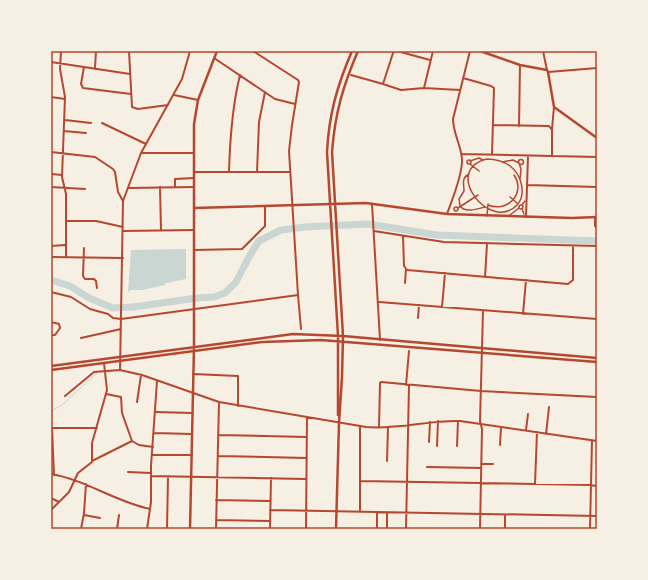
<svg xmlns="http://www.w3.org/2000/svg" width="648" height="580" font-family="'DejaVu Sans',sans-serif">
<style>
.water{fill:#c9d6d2}
.lines{fill:none;stroke-linecap:round;stroke-linejoin:round}
.stream{stroke:#c9d6d2;stroke-width:1}
.river{stroke:#c9d6d2;stroke-width:7}
.pedestrian{stroke:#b5482f;stroke-width:1.5}
.minor{stroke:#b5482f;stroke-width:2}
.tertiary{stroke:#b5482f;stroke-width:2.5}
.neatline{fill:none;stroke:#b5482f;stroke-width:1.5}
</style>
<rect width="100%" height="100%" fill="#f6efe4"/>
<!-- water -->
<path class="water" d="M186,249v30l-20,4 -1,2 -23,5h-11l-3,2 3,-42z"/>
<g class="lines">
<!-- stream -->
<path class="stream" d="M133,311v-4
M51,411l11,-6 35,-32"/>
<!-- river -->
<path class="river" d="M51,280l19,6 19,12 24,10 20,-1 64,-9 17,-1 11,-4 11,-11 14,-27 9,-14 22,-11 24,-3 63,-3 69,11 160,6"/>
<!-- pedestrian -->
<path class="pedestrian" d="M487,159c9,0 16,2 23,7 11,8 17,28 7,39 -27,28 -76,-35 -30,-46z
M518.5 162a2.5 2.5 0 1 1 5 0a2.5 2.5 0 1 1-5 0Z
M467 162a2 2 0 1 1 4 0a2 2 0 1 1-4 0Z
M470,161l9,-3 4,2
M502,162l11,-2 6,3 2,6 -1,10
M470,164l9,7
M469,174c-8,4 -5,10 -5,17l-5,8 1,7c5,7 17,3 25,1
M510,197l8,7
M519 207a2 2 0 1 1 4 0a2 2 0 1 1-4 0Z
M488,205c20,8 38,-12 26,-30
M522,205l3,-4
M454 209a2 2 0 1 1 4 0a2 2 0 1 1-4 0Z
M458,208l20,-13
M522,209l2,5
M510,215l9,-7
M487,216l1,-12"/>
<!-- minor -->
<path class="minor" d="M61,51l-1,18 5,28 -3,80 4,17v63
M129,51l3,56 6,2 30,-4
M190,51l-8,28 -41,74 -18,48 -3,169 22,5 77,27 147,25c31,3 62,-7 94,-6l137,20
M396,51l-3,2 -10,31 18,6 23,-2 36,2
M397,51l33,9
M543,51l4,19
M214,58l61,41 20,5
M51,62l79,12
M84,67l-3,17 2,4 48,6
M95,68l1,-17
M548,72l49,-4
M351,75l32,9
M463,78l28,8 3,2 -2,66
M424,88l9,-37
M174,95l24,5
M51,97l14,2
M65,120l26,3
M102,123l44,21
M493,125l56,1 3,4v26
M519,126l1,-61
M552,129l2,-22
M64,131l22,2
M51,152l44,5 18,12 2,3 3,20 5,9
M141,153h53
M461,154l136,3
M229,171c1,-33 3,-64 11,-96
M194,172h96
M257,172l2,-50 6,-30
M51,174l11,1
M527,185l70,2
M51,187l34,2
M160,187l1,43
M175,187v-8l19,-1
M128,188l66,-1
M372,204l8,136
M447,214c5,-14 16,-40 15,-55 -1,-14 -9,-26 -9,-40l17,-68
M526,217l2,-61
M595,217v9l2,2
M67,221h29l27,6
M123,231l71,-1
M374,231l70,11 153,4
M403,236l1,30 3,4 161,14 5,-4v-34
M51,246l14,-1
M84,248l-1,28 2,3h9l2,2 1,7
M194,250l48,-1 23,-23v-20
M51,257l72,1
M485,277l2,-33
M405,283l1,-14
M51,292l20,5 19,12 18,5 5,4 8,1 177,-24 -9,-144 3,-26 7,-43 -1,-2 -45,-29
M298,295l3,34
M379,302l218,17
M442,307l3,-34
M523,314l3,-34
M418,318l1,-13
M51,322l8,2 1,4 -5,7h-4
M81,338l40,-9
M193,374l45,2v30
M406,385l3,-34
M106,394l15,3 1,16 10,28 7,4 14,2
M65,396l29,-24 26,-2
M137,402l4,-27
M156,412l36,1
M379,427l1,-44 1,-1 100,9 116,6
M52,428l2,47
M52,428h45
M526,430l2,-16
M154,433l38,1
M546,434l3,-27
M218,435l89,2
M429,442l1,-20
M500,445l1,-18
M437,446l1,-25
M457,446l1,-25
M153,455h39
M218,456l89,2
M92,461l40,-20
M387,461l1,-34
M481,464h12
M427,467l54,1
M128,472l23,1
M51,474c35,6 65,28 99,35
M151,476l155,3
M360,481l230,4 7,1
M535,484l2,-52
M51,498l8,4
M216,500l54,1
M51,510l18,-18 9,-19 14,-11v-19l15,-53 -3,-27
M270,510l327,6
M360,512v-85
M84,515l16,3
M216,520l54,1
M81,529l3,-16 2,-29
M117,529l2,-14
M147,529l4,-27v-36l6,-85
M167,529l1,-52
M216,529l3,-127
M270,529l1,-51
M306,529l1,-112
M377,529v-17
M387,529v-17
M406,529l3,-144
M480,529l2,-100 -2,-8 3,-110
M505,529v-14
M590,529l2,-89"/>
<!-- tertiary -->
<path class="tertiary" d="M480,51l40,14 27,5 1,2 6,35 43,31
M194,208l172,-5 81,11 125,4 25,-1
M51,366l242,-32 50,2 254,22
M51,370l211,-28 59,-2 276,22
M338,415v-79l-11,-184c2,-38 10,-66 25,-101
M190,529l4,-182v-223l4,-24 19,-49
M336,529l3,-106 3,-46 1,-41 -11,-184c3,-39 11,-66 26,-101"/>
</g>
<!-- border -->
<rect width="648" height="580" fill="none" stroke="#f6efe4" stroke-width="104"/>
<rect x="52" y="52" width="544" height="476" class="neatline"/>
</svg>
